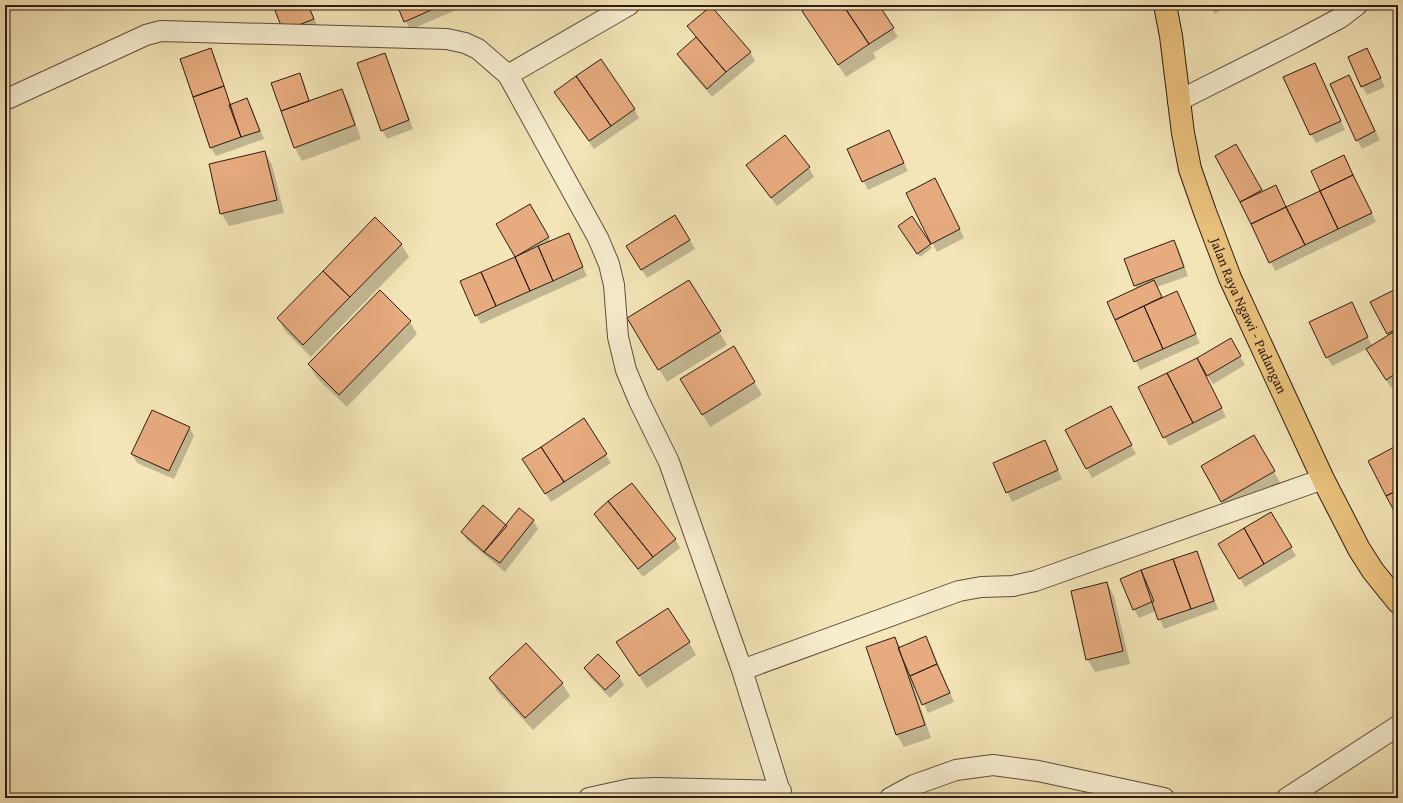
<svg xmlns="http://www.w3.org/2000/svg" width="1403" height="803" font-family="'Gentium Book Plus',serif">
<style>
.shadow{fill:#0003}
.building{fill:#e6ab7e;stroke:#2e1c14}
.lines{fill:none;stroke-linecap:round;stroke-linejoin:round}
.minor-casing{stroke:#5f4e3d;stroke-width:22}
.trunk-casing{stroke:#2e1c14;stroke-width:24}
.minor{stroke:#f7eed0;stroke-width:20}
.trunk{stroke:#eac27c;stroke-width:22}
.labels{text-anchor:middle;stroke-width:3;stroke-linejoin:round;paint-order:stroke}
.street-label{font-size:14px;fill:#2e1c14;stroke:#f7eed0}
</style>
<rect width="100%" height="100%" fill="#f3e5b7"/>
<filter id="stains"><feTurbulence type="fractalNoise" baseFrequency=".005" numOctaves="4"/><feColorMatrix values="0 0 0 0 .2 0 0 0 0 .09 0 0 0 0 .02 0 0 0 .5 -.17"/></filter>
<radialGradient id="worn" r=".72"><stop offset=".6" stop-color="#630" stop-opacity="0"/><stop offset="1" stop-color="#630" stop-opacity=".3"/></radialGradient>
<!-- shadow -->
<path class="shadow" d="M274,5h35l9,23 -29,11z
M398,5h64l1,2 -53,23z
M813,5h64l21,32 -25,16 3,5 -30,19 -35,-53z
M1210,5h16l-11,9z
M689,26l61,26 5,9 -43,36 -29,-34 -5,-8 18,-17z
M210,49l5,9 16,47 16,-6 5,9 12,31 -48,17 -5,-8 -29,-89z
M1367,49l18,38 -18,8 -5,-9z
M384,54l5,9 24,66 -26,10 -5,-9z
M1319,72l26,58 -29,13 -5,-9z
M299,75l5,8 6,19 31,-12 8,13 12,36 -59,22 -7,-13z
M1353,85l27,55 -18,9 -5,-9z
M560,101l74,8 5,9 -45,31z
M785,136l24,32 5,9 -37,29 -25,-32 -5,-9z
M893,140l15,31 -40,19 -20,-40z
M1236,146l26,47 18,2 7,13 34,-17 27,-26 28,57 -101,49 -34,-69 -25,-45z
M265,152l7,13 12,48 -55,13 -8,-13z
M939,188l25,50 -27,14 -30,-58z
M529,205l22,37 17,-8 19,42 -106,48 -5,-9 40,-58 -19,-33z
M912,217l20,31 -12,9 -19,-27z
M690,240l5,9 -48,29 -15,-23z
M1174,241l5,9 9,26 -31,11 6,12 13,-7 24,51 -60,27 -32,-68 29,-13 -2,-4z
M401,244l8,13 -98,100 -26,-26 -7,-13z
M689,281l38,64 -60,37 -31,-50z
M1398,289v95l-7,4 -24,-39 -35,17 -5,-9 29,-45 10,21h-1l8,14 16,-11 -17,-33z
M410,322l7,12 -70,73 -30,-29 -8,-13z
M1230,339l15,26 -32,19 -7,-11 -1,1 21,43 -57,29 -29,-58 58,-30z
M734,348l28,47 -52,32 -28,-48z
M1115,416l21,38 -44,24 -25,-47z
M584,420l27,43 -60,39 -22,-34z
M189,427l5,9 -20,43 -37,-16 -5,-9z
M1254,437l27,47 -52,30 -27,-48z
M1045,441l17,38 -50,23 -18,-38z
M1271,513l25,43 -51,31 -25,-43z
M595,514l80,25 5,9 -37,29 -43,-55z
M533,520l5,9 -33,43 -38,-32 -5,-8 44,-6z
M1196,552l5,8 17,49 -54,20 -8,-18 -17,7 -5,-9z
M1107,583l7,13 16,68 -35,8 -8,-13z
M895,638l6,10 25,-10 5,8 23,56 -26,11 -12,-26 -2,1 17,50 -27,9 -7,-12z
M689,642l7,13 -49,33 -22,-33z
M585,668l34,9 5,8 -14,13 -20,-21z
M490,678l72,5 8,13 -37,34 -36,-39z"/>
<!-- building -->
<path class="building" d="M273,5h35l6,14 -31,12z
M397,5h40l1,2 -34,15z
M811,5h32l26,39 -31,21 -36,-54z
M843,5h36l15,23 -25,16z
M711,6l40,46 -25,20 -39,-46z
M696,37l30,35 -19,17 -30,-35z
M211,48l13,38 -31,11 -13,-38z
M1367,48l14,30 -20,9 -13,-30z
M385,53l24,67 -28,11 -24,-68z
M601,59l34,50 -24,17 -35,-50z
M1315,63l26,58 -31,14 -27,-58z
M300,73l9,28 -28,10 -10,-28z
M1349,75l26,56 -19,10 -26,-57z
M576,76l35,50 -22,15 -35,-49z
M224,86l17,51 -31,11 -17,-51z
M342,89l13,36 -61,23 -13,-37z
M247,98l13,33 -19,6 -12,-32z
M889,130l15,33 -42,19 -15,-33z
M785,135l25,32 -39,31 -25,-33z
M1236,144l26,46 -22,12 -25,-46z
M265,151l12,49 -57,14 -11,-50z
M1344,155l9,20 -33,16 -9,-20z
M1353,175l19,38 -34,16 -18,-38z
M935,178l25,51 -29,15 -25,-51z
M1276,185l10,22 -35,17 -11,-22z
M1320,191l18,38 -33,16 -19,-38z
M530,204l19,33 -34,20 -19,-33z
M1286,207l19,38 -36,18 -18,-39z
M675,215l15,25 -49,30 -15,-24z
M912,216l19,28 -14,10 -19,-28z
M375,217l27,27 -52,53 -27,-26z
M569,233l14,34 -30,14 -15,-35z
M1174,240l10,27 -50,19 -10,-27z
M538,246l15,35 -23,10 -15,-34z
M515,257l15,34 -34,15 -15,-34z
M323,271l27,26 -47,48 -26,-27z
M481,272l15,34 -21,10 -15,-35z
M689,280l32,51 -63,39 -31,-52z
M1154,280l8,17 -47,23 -8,-18z
M1398,288v40l-11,6 -17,-32z
M380,290l31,31 -72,74 -31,-31z
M1177,291l19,43 -33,15 -19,-43z
M1352,302l16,35 -42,21 -17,-36z
M1144,306l19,43 -29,13 -19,-42z
M1398,329v43l-12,8 -20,-31z
M1231,338l10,18 -34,20 -10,-18z
M734,346l21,36 -53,33 -22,-36z
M1197,358l25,50 -29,15 -26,-50z
M1167,373l26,50 -30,15 -25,-51z
M1111,406l21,39 -46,24 -21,-39z
M152,410l38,17 -21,44 -38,-17z
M584,418l23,36 -43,28 -23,-35z
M1254,435l21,36 -54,31 -20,-36z
M1045,440l13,30 -52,23 -13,-30z
M1398,445v45l-12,6 -18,-35z
M541,447l23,35 -19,12 -23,-35z
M632,483l44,56 -23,18 -45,-56z
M1398,490v28l-12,-22z
M608,501l45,56 -15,12 -44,-55z
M483,505l24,21 -23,26 -23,-20z
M519,508l15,12 -34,43 -16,-11z
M1271,512l21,35 -28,17 -20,-36z
M1244,528l20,36 -25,15 -21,-35z
M1197,551l17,50 -23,8 -18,-50z
M1173,559l18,50 -33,11 -17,-50z
M1141,570l13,31 -21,9 -13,-31z
M1107,582l16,69 -37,9 -15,-69z
M668,608l22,34 -51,34 -23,-34z
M926,636l11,28 -27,12 -12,-28z
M895,637l30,88 -29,10 -30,-88z
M526,643l37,40 -38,35 -36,-40z
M598,654l22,22 -15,14 -21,-22z
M937,664l13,29 -28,12 -12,-29z"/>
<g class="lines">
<!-- minor casing -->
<g class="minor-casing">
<path id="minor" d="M629,5l-121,70 90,163 11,26 5,21 4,52 8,33 13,31 30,61 73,208 40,128
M5,100l141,-65 15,-4 286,8 18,4 13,6 30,26
M1178,101l117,-59 45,-24 17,-13
M742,670l217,-79 22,-4 32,-1 22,-5 288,-102
M589,798l41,-9 26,-1 125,3
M890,798l24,-13 42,-15 37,-5 45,6 126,27
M1287,798l111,-72"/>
</g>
<!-- trunk casing -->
<g class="trunk-casing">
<g id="trunk">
<path id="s1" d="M1165,5l6,31 12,97 7,36 15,43 25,66 93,201 36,70 14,22 25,31"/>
</g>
</g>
<!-- minor -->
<use href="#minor" class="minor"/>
<!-- trunk -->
<use href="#trunk" class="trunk"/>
</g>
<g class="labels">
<!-- street labels -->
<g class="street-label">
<text dy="5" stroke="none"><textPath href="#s1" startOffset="324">Jalan Raya Ngawi - Padangan</textPath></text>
</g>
</g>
<!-- margin -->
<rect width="1403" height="803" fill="none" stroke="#f3e5b7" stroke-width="20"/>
<rect x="6" y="6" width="1391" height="791" fill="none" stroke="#2e1c14" stroke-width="2"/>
<rect x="10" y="10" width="1383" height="783" fill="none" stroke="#2e1c14"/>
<rect width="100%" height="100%" filter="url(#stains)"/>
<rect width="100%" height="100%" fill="url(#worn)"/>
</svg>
